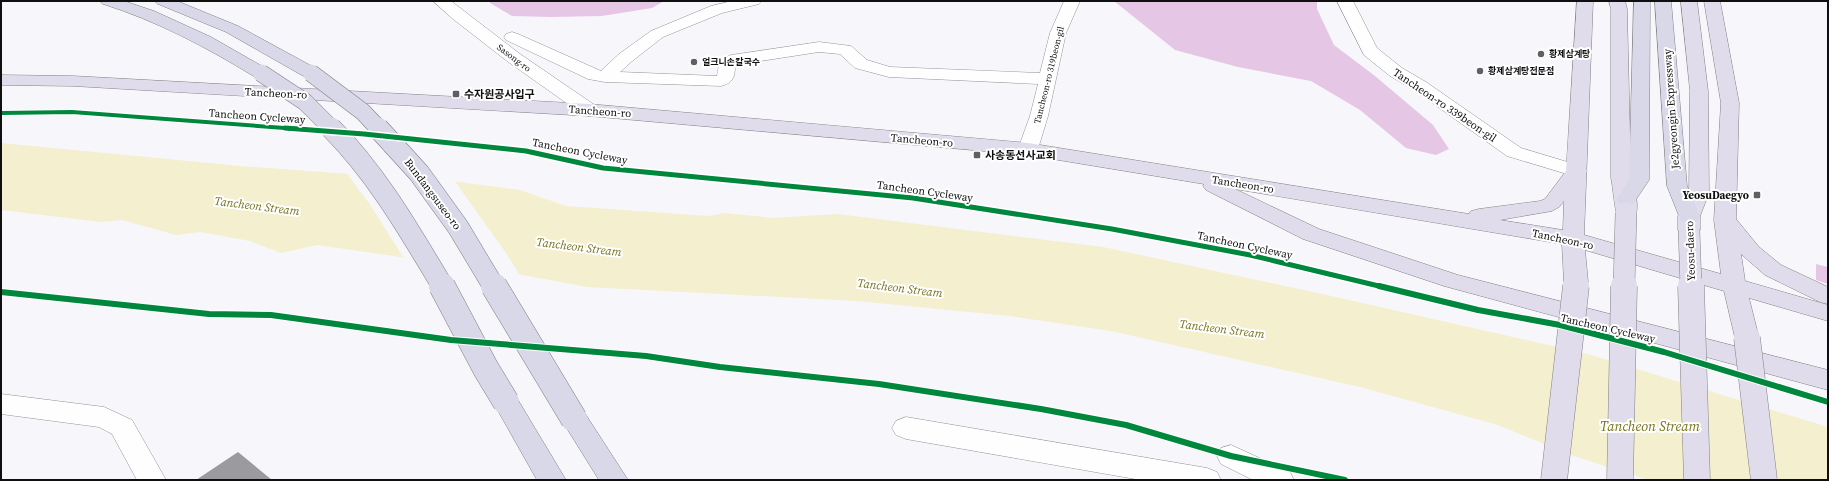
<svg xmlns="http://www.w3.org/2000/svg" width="1829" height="481" font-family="'Source Serif 4','Noto Sans KR',serif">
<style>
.forest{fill:#e5c6e4}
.water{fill:#f4efce}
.pier{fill:#f7f6fb}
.building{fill:#9b9b9f}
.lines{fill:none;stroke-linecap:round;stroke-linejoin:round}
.minor-casing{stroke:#939395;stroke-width:1}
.major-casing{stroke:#818083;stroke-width:1}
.highway-casing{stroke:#818083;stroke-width:1}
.minor{fill:#fefefe;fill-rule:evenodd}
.major{fill:#e0dceb;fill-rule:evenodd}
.highway{fill:#d8d8e8;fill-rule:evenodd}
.major-bridge-far1-casing{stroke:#818083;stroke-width:22;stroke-linecap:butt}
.major-bridge-casing{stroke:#818083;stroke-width:27;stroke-linecap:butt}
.highway-bridge-far2-casing{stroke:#818083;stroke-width:18;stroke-linecap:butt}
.highway-bridge-far1-casing{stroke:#818083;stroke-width:22;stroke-linecap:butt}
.highway-bridge-casing{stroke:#818083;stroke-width:27;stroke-linecap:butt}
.major-bridge-far1{stroke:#e0dceb;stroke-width:21}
.major-bridge{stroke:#e0dceb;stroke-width:26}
.highway-bridge-far2{stroke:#d8d8e8;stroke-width:17}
.highway-bridge-far1{stroke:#d8d8e8;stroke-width:21}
.highway-bridge{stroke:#d8d8e8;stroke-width:26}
.cycleway-far2-casing{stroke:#fff;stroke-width:6}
.cycleway-far1-casing{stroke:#fff;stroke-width:8}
.cycleway-casing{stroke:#fff;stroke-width:8}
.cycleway-far2{stroke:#00873e;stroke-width:4}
.cycleway-far1{stroke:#00873e;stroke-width:5}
.cycleway{stroke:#00873e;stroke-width:6}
.poi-dot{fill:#606062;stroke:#fff;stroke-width:1.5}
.labels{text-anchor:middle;stroke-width:4;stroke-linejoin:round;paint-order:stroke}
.far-poi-label{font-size:9px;font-weight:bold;fill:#0f0f0f;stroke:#fff;text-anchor:start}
.far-street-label{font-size:9px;fill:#0f0f0f;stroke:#fff}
.street-label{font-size:11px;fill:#0f0f0f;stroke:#fff}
.poi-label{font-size:11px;font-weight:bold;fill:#0f0f0f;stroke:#fff;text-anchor:start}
.water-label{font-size:12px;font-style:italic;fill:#77731d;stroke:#fff}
.near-water-label{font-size:14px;font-style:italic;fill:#77731d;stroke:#fff}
</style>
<rect width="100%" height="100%" fill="#f7f6fb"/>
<!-- forest -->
<path class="forest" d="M490,1h174l-12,7 -50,8 -51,1 -39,-1 -22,-13z
M1114,1h203v8l17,36 41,31 58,49 16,24 -13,6 -30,-7 -46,-38 -49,-29 -73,-14 -63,-17z
M1816,264l12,3v17l-12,-4z"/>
<!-- water -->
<path class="water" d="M1,143l239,23 219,16 61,8 46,16 143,10 16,-3 48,5 65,-4 265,33 224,48 257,58 244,74v53h-180l-80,-26 -70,-29 -138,-38 -249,-56 -101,-15 -153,-15 -270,-14 -75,-14 -195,-28 -36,8 -31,-12 -50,-9 -24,3 -54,-15 -21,2 -100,-12z"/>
<!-- pier -->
<path class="pier" d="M345,171l109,9 52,73 15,24 -116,-17 -34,-54z"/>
<!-- building -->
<path class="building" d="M238,452l34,28h-76z"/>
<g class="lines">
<!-- minor casing -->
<g class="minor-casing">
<path id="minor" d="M433,1h18l69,53 76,52 2,4 -2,4 -7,2 -7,-2 -75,-53 -54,-42z
M732,1h30l-3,3 -37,9 -59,24 -32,25 -11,10 97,4c3,-14 0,-15 14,-21l88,-13 32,4 16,14 23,7 150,6 10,-40 14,-32h16l-14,32 -18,83 -10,33 -3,4 -7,2 -7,-2 -3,-4 12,-33 8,-32 -149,-7 -34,-9 -15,-14 -21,-2 -78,12 -6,2c0,11 -2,17 -14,20l-116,-4 -17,-3 -82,-39 -2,-3 2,-3 6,-2 6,2 83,37 18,-17 32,-23 60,-25z
M1337,1h16l24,47 25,20 24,14 95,66 63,19 3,4 -3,4 -7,2 -70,-21 -93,-66 -24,-14 -26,-21z
M1,394l103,13 28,13 34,60h-29l-25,-46 -13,-7 -98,-13z
M906,417l301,51 10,4 4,8h-80l-235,-41 -10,-4 -4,-7 4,-7z
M1231,445l59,27 4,8h-41l-32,-16 -4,-8 4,-8z"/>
</g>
<!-- major casing -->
<g class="major-casing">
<path id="major" d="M1577,1h16l-9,234 137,39 -7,-54 7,-117 -17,-102h16l19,102 -3,116 23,28 22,18 47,22v17l-8,-2 -55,-27 -24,-21 4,27 83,24v16l-79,-23 10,40 -3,6 -9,3 -9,-3 -3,-6 -11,-47 -139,-41 3,32 -4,5 -8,3 -8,-3 -4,-5 -2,-38 -327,-55 84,40 139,46 370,95v20l-384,-104 -141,-47 -97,-49 -3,-4 1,-2 -176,-29 -439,-39 -516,-30 -72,-1v-10l72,1 516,28 439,39 441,71 2,-3 8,-2 61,-8 5,-2 21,-28zM1564,201l-1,29 -63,-10 52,-9 7,-4z
M1609,1h16l2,8 4,169c3,12 10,29 3,40l-8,1 -8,-1c-3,-5 -5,-31 -7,-40v-169z
M1681,1h16l11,90 1,102 -9,23v14l-3,5 -8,2 -8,-2 -3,-5v-14l11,-23 1,-102z"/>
</g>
<!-- highway casing -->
<g class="highway-casing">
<path id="highway" d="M100,1h24l30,10 57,26 56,32 3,4 -3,4 -6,1 -6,-1c-49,-30 -98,-56 -152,-73z
M155,1h22l61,25 79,43 3,4 -3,4 -6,1 -6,-1 -79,-45 -68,-28z
M1634,1h16l-1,179 -16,24 -7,2 -7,-2 -3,-4 13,-20z
M1655,1h16l16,185 13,30 -3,5 -8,2 -8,-2 -14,-35z
M506,392l9,3 51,85h-29l-44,-78 4,-7z
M574,409l10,3 44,68h-29l-38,-61 3,-7z"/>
</g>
<!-- minor -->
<use href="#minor" class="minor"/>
<!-- major -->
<use href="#major" class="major"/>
<!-- highway -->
<use href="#highway" class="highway"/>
<!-- major-bridge-far1 casing -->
<g class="major-bridge-far1-casing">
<path id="major-bridge-far1" d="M1689,230l2,57
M1575,287l1,-5
M1624,287l2,-74"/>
</g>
<!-- major-bridge casing -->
<g class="major-bridge-casing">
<path id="major-bridge" d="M1691,286l6,194
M1747,338l17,142
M1554,480l22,-194
M1620,480l4,-194"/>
</g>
<!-- highway-bridge-far2 casing -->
<g class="highway-bridge-far2-casing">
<path id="highway-bridge-far2" d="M261,73l44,29 27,27
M311,73l52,39 16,17"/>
</g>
<!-- highway-bridge-far1 casing -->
<g class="highway-bridge-far1-casing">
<path id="highway-bridge-far1" d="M331,128c46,46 79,104 112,159
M378,128l41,45 39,54 36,60"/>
</g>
<!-- highway-bridge casing -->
<g class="highway-bridge-casing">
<path id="highway-bridge" d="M442,286l44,83 20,33
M494,286l80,133"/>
</g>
<!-- major-bridge-far1 -->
<use href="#major-bridge-far1" class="major-bridge-far1"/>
<!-- major-bridge -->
<use href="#major-bridge" class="major-bridge"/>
<!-- highway-bridge-far2 -->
<use href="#highway-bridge-far2" class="highway-bridge-far2"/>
<!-- highway-bridge-far1 -->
<use href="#highway-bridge-far1" class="highway-bridge-far1"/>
<!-- highway-bridge -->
<use href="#highway-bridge" class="highway-bridge"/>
<!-- cycleway-far2 casing -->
<g class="cycleway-far2-casing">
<path id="cycleway-far2" d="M1,113l71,-1 226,17"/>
</g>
<!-- cycleway-far1 casing -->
<g class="cycleway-far1-casing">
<path id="cycleway-far1" d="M285,128l79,6 162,17 77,17 310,30 199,31 138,26 133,32"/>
</g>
<!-- cycleway casing -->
<g class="cycleway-casing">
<path id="cycleway" d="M1379,286l99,24 82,15 104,27 164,50
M1,292l208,22 62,1 180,25 195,16 74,11 159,17 162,25 85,16 105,31 114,24"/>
</g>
<!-- cycleway-far2 -->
<use href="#cycleway-far2" class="cycleway-far2"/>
<!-- cycleway-far1 -->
<use href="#cycleway-far1" class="cycleway-far1"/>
<!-- cycleway -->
<use href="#cycleway" class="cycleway"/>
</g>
<!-- markers -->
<g class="poi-dot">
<circle cx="1541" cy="54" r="4"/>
<circle cx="694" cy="62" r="4"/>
<circle cx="1480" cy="71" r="4"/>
<rect x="452" y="90" width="8" height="8" rx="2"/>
<rect x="973" y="151" width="8" height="8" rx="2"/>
<rect x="1753" y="191" width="8" height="8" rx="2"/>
</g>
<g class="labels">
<!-- far-poi labels -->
<g class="far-poi-label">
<text x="1549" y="57">황제삼계탕</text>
<text x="702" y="65">얼크니손칼국수</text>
<text x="1488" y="74">황제삼계탕전문점</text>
</g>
<!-- far-street labels -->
<g class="far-street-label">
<text transform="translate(514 58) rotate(37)" y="3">Sasong-ro</text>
<text transform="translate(1049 75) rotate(-76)" y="3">Tancheon-ro 319beon-gil</text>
</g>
<!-- street labels -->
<g class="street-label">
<text transform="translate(276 93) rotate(3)" y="4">Tancheon-ro</text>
<text transform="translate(1445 105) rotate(34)" y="4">Tancheon-ro 339beon-gil</text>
<text transform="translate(1671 109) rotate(-94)" y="4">Je2gyeongin Expressway</text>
<text transform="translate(600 111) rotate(4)" y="4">Tancheon-ro</text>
<text transform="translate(257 116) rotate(4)" y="4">Tancheon Cycleway</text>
<text transform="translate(922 140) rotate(5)" y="4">Tancheon-ro</text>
<text transform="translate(580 151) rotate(11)" y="4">Tancheon Cycleway</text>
<text transform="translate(1243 184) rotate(9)" y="4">Tancheon-ro</text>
<text transform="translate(925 191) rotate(8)" y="4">Tancheon Cycleway</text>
<text transform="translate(433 194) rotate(53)" y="4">Bundangsuseo-ro</text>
<text transform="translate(1563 239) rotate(12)" y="4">Tancheon-ro</text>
<text transform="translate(1245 245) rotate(12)" y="4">Tancheon Cycleway</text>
<text transform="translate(1690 251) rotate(-92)" y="4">Yeosu-daero</text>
<text transform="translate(1608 328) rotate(13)" y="4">Tancheon Cycleway</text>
</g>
<!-- poi labels -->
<g class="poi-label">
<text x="464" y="98">수자원공사입구</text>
<text x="985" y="159">사송동선사교회</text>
<text x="1749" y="199" text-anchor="end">YeosuDaegyo</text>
</g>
<!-- water labels -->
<g class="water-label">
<text transform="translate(257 206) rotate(7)" y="4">Tancheon Stream</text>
<text transform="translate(579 247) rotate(7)" y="4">Tancheon Stream</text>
<text transform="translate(900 288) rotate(7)" y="4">Tancheon Stream</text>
<text transform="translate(1222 329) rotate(7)" y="4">Tancheon Stream</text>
</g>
<!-- near-water labels -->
<g class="near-water-label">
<text x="1650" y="431">Tancheon Stream</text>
</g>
</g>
<!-- border -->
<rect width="1829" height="481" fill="none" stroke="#0f0f0f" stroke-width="4"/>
</svg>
